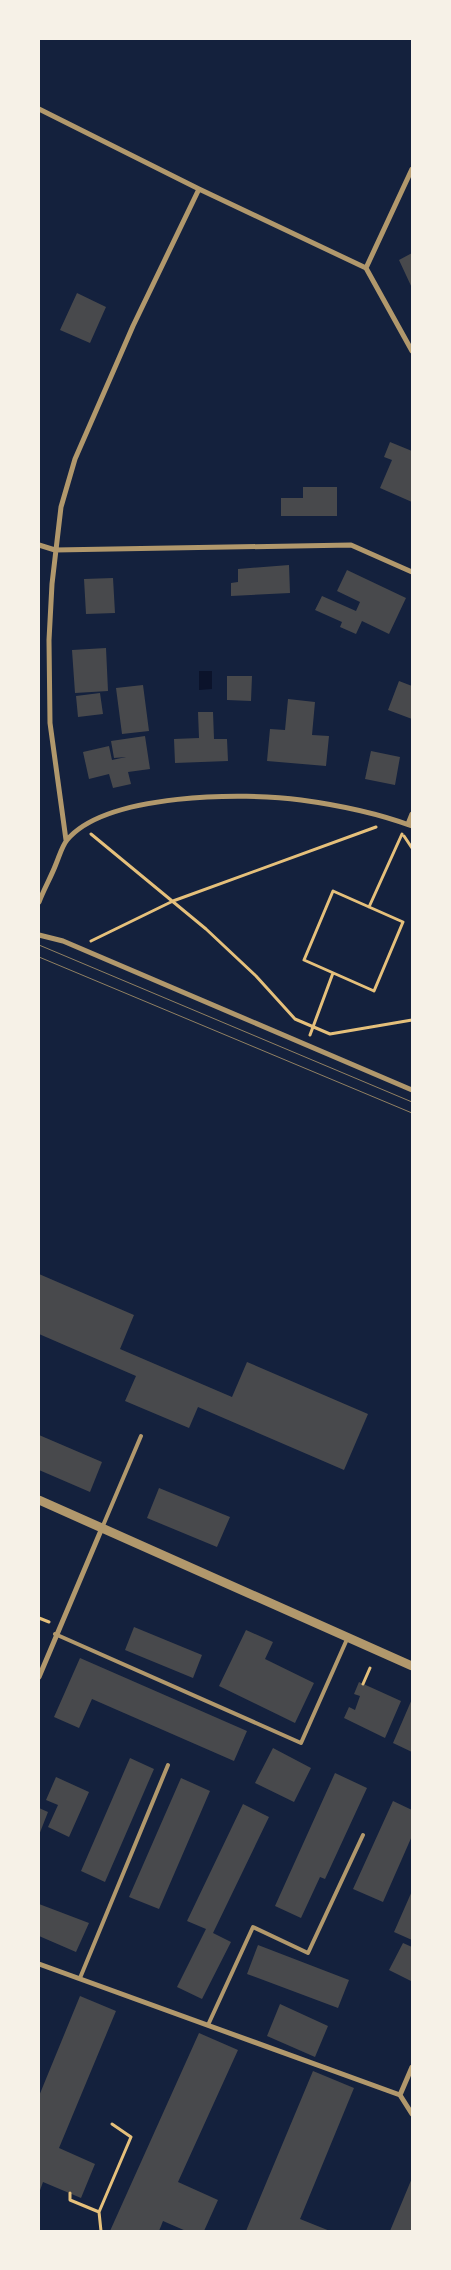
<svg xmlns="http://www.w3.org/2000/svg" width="451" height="2270" font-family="'Roboto Condensed',sans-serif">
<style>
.water{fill:#0b132b}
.building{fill:#48494c}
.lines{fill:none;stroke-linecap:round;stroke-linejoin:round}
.path{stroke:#e5c07b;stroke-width:3}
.service{stroke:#b1986c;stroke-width:4}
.minor{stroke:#b1986c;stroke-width:5}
.tertiary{stroke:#b1986c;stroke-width:9}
.tram{stroke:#918062;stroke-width:1}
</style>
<rect width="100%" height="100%" fill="#14213d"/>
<!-- water -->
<path class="water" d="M199,671h13v18l-13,1z"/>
<!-- building -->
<path class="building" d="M412,253v35l-13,-28z
M77,293l29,14 -16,36 -30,-13z
M390,442l22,9v51l-32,-14 12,-28 -8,-3z
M303,487h34v29h-56v-18h22z
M289,565l1,28 -59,3v-13l7,-1v-13z
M347,570l59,28 -17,36 -27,-13 -6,13 -16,-7 2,-5 -27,-12 7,-14 34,15 4,-9 -23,-11z
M113,578l2,35 -29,1 -2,-35z
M106,648l2,43 -33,2 -3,-43z
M227,676h25l-1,25 -24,-1z
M399,681l13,5v33l-24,-9z
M143,685l6,46 -27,3 -6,-46z
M100,693l3,21 -25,3 -2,-21z
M288,699l27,3 -3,33 17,1 -3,30 -59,-5 3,-32 15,1z
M198,712h15l1,27h13l1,22 -53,2 -1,-24 25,-1z
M145,736l5,33 -22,3 3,12 -18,4 -4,-14 -20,5 -6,-27 26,-6 3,14 14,-3 -12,1 -3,-17z
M371,751l29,6 -5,28 -30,-6z
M39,1274l95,41 -14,34 112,48 15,-35 121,52 -24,56 -146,-63 -9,21 -64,-27 11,-25 -97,-42z
M39,1435l63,27 -12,30 -51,-22z
M159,1488l71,29 -13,30 -70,-29z
M134,1627l68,28 -9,23 -68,-28z
M246,1630l27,12 -8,17 49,24 -19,40 -76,-37z
M80,1658l167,73 -13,30 -142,-62 -13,29 -25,-11z
M359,1682l42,19 -16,37 -41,-20 5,-11 6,3 5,-14 -6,-2z
M412,1699v53l-19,-9z
M273,1748l38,20 -17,34 -39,-19z
M130,1758l24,11 -49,113 -24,-11z
M335,1773l32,15 -42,91 -5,-2 -19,41 -26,-12z
M56,1777l33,15 -20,45 -21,-10 10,-22 -12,-5z
M181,1778l29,13 -51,118 -30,-12z
M393,1801l19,9v26l-29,66 -30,-13z
M243,1804l26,13 -56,116 18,9 -29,57 -25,-12 29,-58 -19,-8z
M39,1808l9,4 -9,23z
M412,1891v49l-18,-8z
M39,1904l50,19 -13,29 -37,-16z
M403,1943l9,4 -1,34 -22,-11z
M258,1945l91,35 -11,28 -91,-34z
M80,1996l36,15 -57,137 36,16 -14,34 -38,-16 -4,11v-97z
M280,2004l48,22 -13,31 -48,-21z
M199,2033l39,17 -60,132 40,18 -14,31h-18l-23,-10 -4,10h-49z
M313,2071l41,17 -54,131 30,12h-84z
M412,2178v53h-22z"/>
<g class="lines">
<!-- path -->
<path class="path" d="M91,834l115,95 50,47 39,43 35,15 82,-14
M404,836l8,12
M333,891l70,31 -29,69 -70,-31z
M369,907l33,-73
M91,941l82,-40 203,-74
M310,1035l23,-62
M39,1618l10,4
M363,1684l7,-16
M70,2193v7l29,12 2,19
M99,2212l32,-75 -19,-13"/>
<!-- service -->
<path class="service" d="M102,1528l39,-92
M55,1634l246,109 47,-106
M80,1978l88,-213
M208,2025l45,-98 55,26 55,-118"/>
<!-- minor -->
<path class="minor" d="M39,109l160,80 167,79 46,83
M366,268l46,-99
M39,545l16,5 296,-5 61,27
M408,824l4,-10
M66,840l-16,-117 -1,-83 3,-56 9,-77 14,-48 58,-133 66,-137
M39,902c5,-13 12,-25 17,-38 3,-7 6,-18 11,-24 39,-47 178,-48 234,-40 37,5 76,13 111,26
M39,935l24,6 349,149
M39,1677l63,-149
M39,1964l361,131 12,19
M400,2095l12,-28"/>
<!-- tertiary -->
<path class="tertiary" d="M39,1500l373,166"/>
<!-- tram -->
<path class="tram" d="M39,945l373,157
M39,957l373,156"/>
</g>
<!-- border -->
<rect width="451" height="2270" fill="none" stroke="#f6f1e7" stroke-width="80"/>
</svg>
